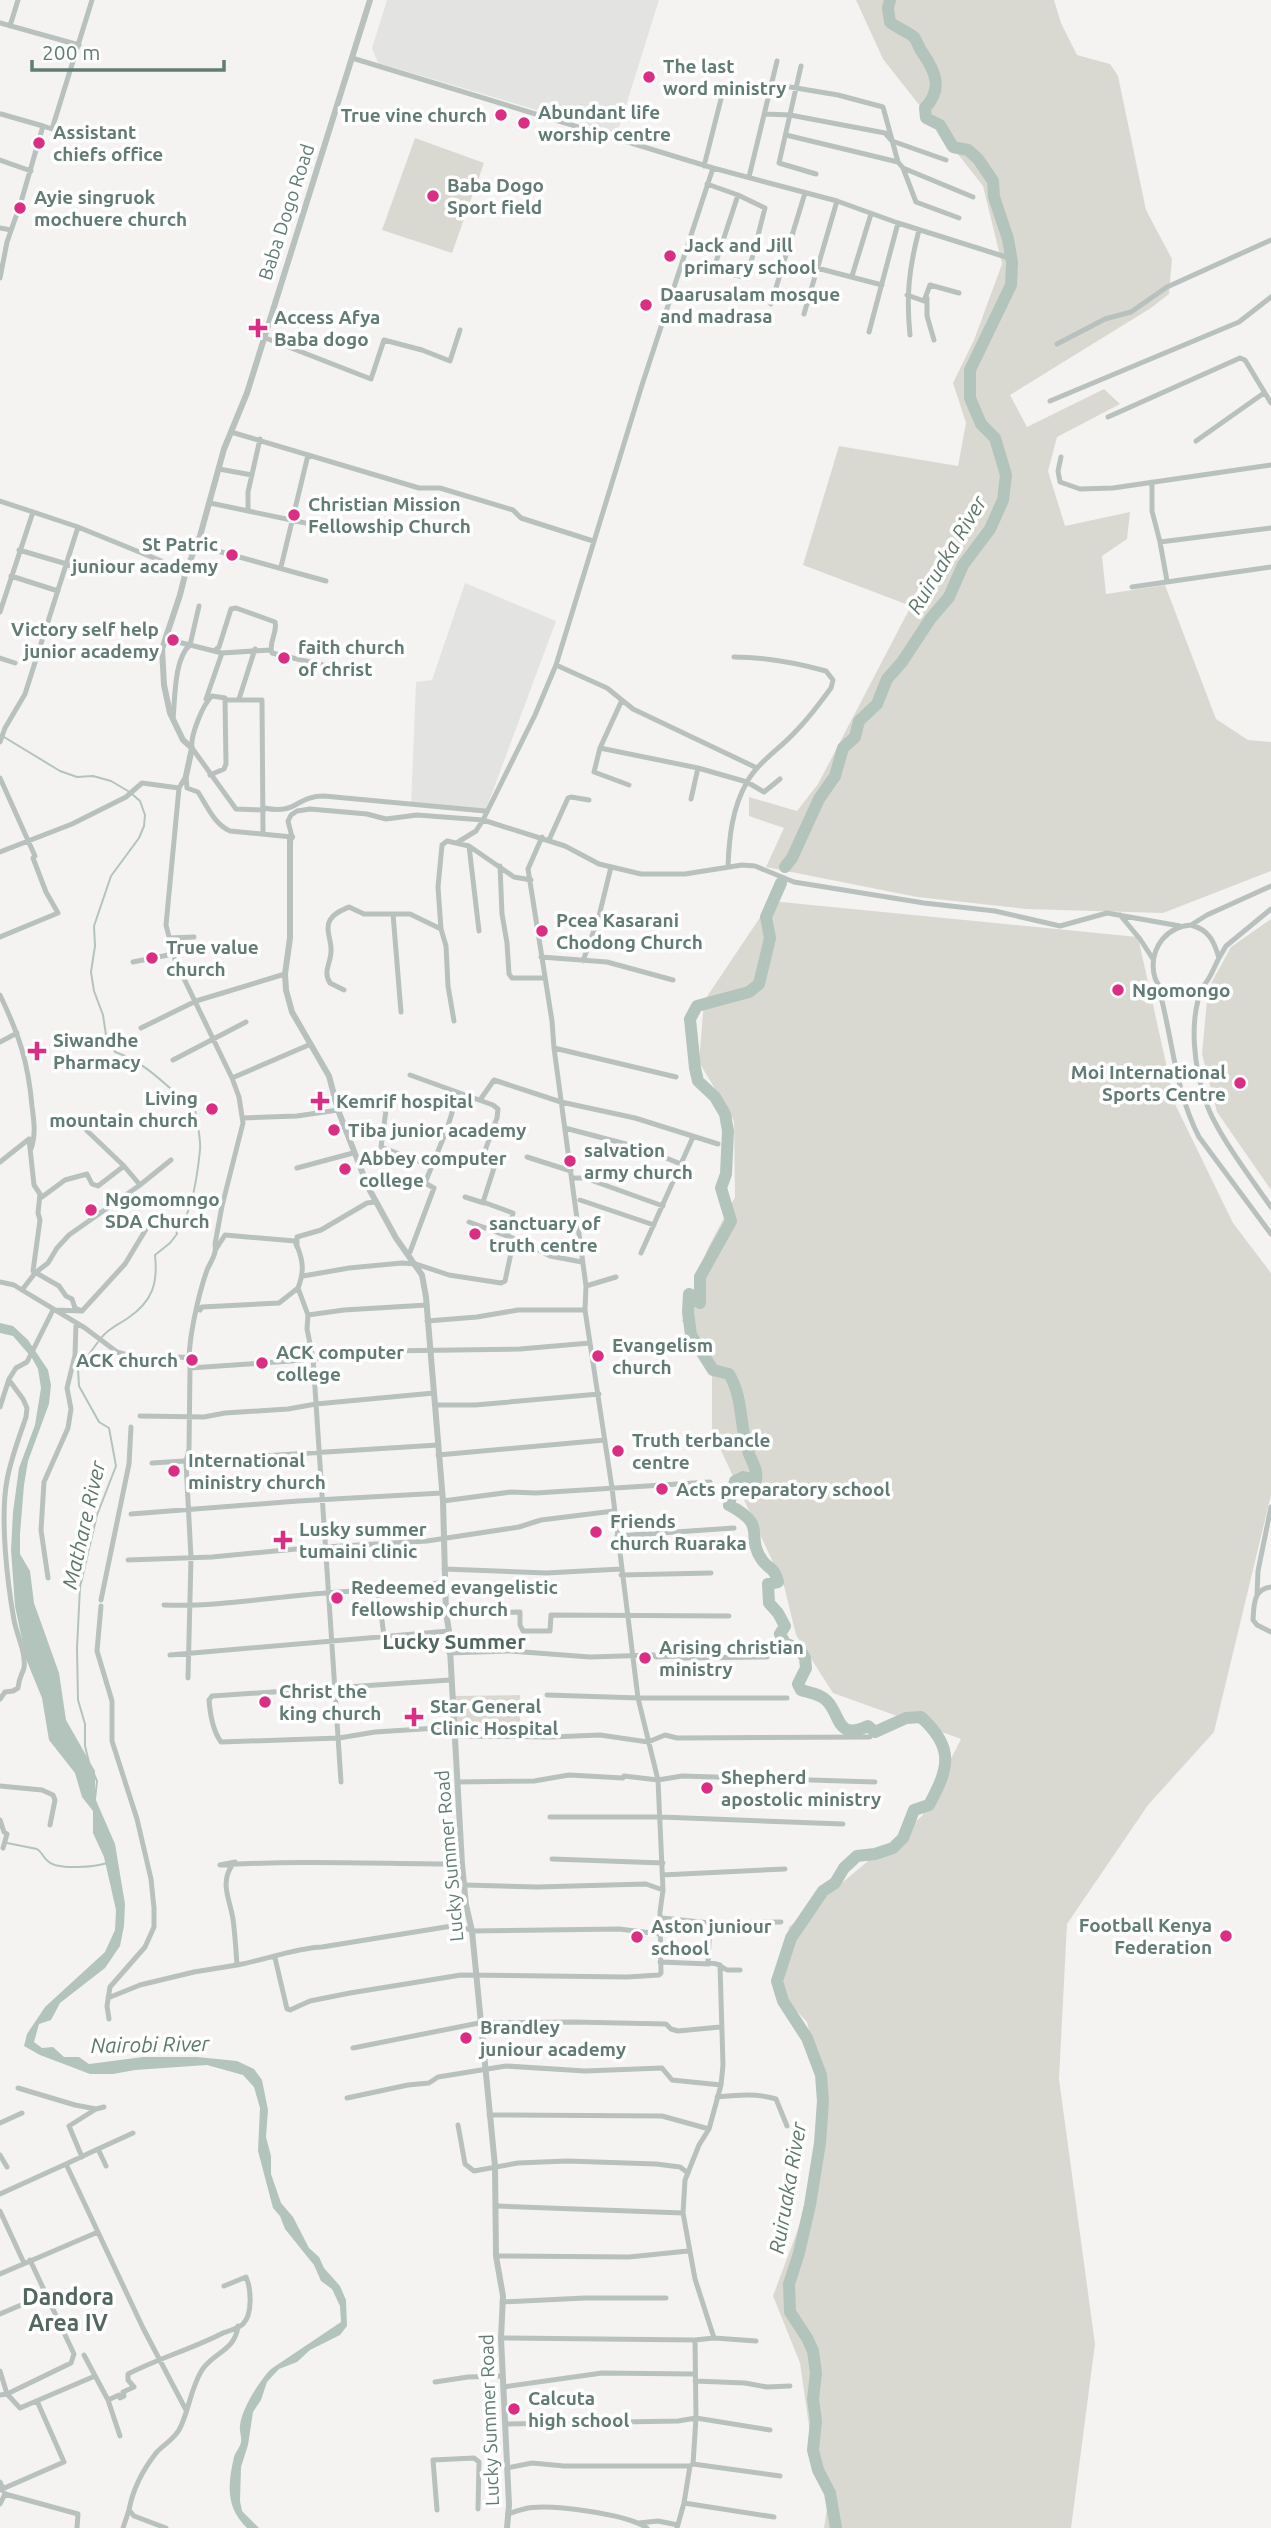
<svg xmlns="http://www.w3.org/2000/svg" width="1271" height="2528" font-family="Ubuntu,sans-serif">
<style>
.built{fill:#e3e4e2}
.green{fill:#dad9d1}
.water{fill:#b3c4bc}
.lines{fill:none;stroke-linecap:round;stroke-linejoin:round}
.stream{stroke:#b3c4bc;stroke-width:2}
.river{stroke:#b3c4bc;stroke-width:12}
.minor{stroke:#b8c1be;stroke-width:5}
.tertiary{stroke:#b8c1be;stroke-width:6}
.poi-dot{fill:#db2d84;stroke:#fff;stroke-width:2.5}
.labels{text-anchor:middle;stroke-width:7;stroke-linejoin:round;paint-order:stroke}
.poi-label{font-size:19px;font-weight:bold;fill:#627c75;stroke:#fff;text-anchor:start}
.street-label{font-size:19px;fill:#627c75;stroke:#fff}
.water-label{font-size:21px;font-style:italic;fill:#5d786b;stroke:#fff}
.neighbourhood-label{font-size:21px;font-weight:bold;fill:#536761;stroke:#fff}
.quarter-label{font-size:23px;font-weight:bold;fill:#536761;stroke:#fff}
</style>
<rect width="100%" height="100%" fill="#f5f3f2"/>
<!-- built -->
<path class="built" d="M387,0h272l-40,128 -8,4 -233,-69 -6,-15z
M465,583l91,38 -71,191 -74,-6 5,-124 16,-2z"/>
<!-- green -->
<path class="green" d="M856,0h198l7,23 16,32 33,9 8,12 28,134 26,49 -3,35 -18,14 -141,87 17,32 77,-38 16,15 -63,33 -9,34 17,55 65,-14 -3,27 -25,17 4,38 59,-9 51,134 32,21 23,2v129l-108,42 -137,-4 -109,-12 -151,-30 18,-39 -35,-12v-19l48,14 21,-27 93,-178 -108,-41 36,-119 119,20 8,-43 -13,-40 21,-43 28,-76 -19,-78 -100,-127z
M415,138l69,25 -32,90 -70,-23z
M771,901l367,36 37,167 58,119 38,50v222l-57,237 -66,73 -81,119 -8,155 36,265 -24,184h-247l5,-33 -18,-55 -11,-77 -27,-67 31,-83 23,-101 -20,-90 -32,-34 14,-61 133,-111 39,-77 -128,-46 -37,-58 -12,-49 -72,-155v-72l-30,-38 26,-73 27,-51 -1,-76 -35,-59 5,-61z
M1271,919v271l-54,-78 -15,-58 6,-65 23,-42z
M520,1695v39l-63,1 -3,-39z"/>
<!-- water -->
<path class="water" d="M0,1323l13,3 15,14 20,30 3,15 -2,19 -21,57 -4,24 -4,49v20l10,17 4,32 25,70 7,47 29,51v27l20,46 10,60 -1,22 -4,20 -15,22 -45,35 -9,17 -12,4 -5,18 8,6 11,-1 11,10h15l10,7 54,-7h54l40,4 17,8 8,11 6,30 -2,27 5,19v18l10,29 12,14 16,31 10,9 5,11 16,18 6,14 1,26 -7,9 -30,15 -13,12 -18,7 -12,13 -6,18 -8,12 -5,33 -7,22 -1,34 2,10 17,17h-12c-22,-21 -19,-44 -13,-71 1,-5 6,-9 7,-15 1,-5 -2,-11 -1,-16 1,-16 20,-46 31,-57l70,-47 -1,-16 -8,-17 -11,-8 -7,-16 -29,-36 -5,-13 -7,-8 -15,-57 2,-43 -6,-21 -11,-12 -36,-10 -72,5 -22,4h-23l-50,-19 -16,-9 3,-12 18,-27 60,-55 10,-22 1,-20 -12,-53 -11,-24v-22l-11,-14 -7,-24 -26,-33 -7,-42 -16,-39 -11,-53 -4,-56 2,-38 6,-44 16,-43 6,-37 -3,-19 -6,-11 -19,-22 -13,-3z"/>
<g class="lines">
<!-- stream -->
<path class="stream" d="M4,737l56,34 17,6 16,-1 18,5 17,10
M101,1338c8,-10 17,-13 27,-20 25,-17 30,-35 27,-63l15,-12 7,-9 -1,-4c16,-12 22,-60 24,-80 1,-13 -3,-27 -5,-40 -26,-21 -47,-47 -80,-58l-9,-17 -3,-20 -9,-24 -3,-19 4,-26 -1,-20 17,-50 28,-38 5,-12 1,-11 -5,-14 -8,-7
M89,1762l-4,-16v-22l-7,-24 -1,-52 3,-61 17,-72 19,-49 -7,-38 -10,-6 -20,-36 -1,-17 20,-27
M94,1774l3,7 -2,18
M7,1843l30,6c5,3 7,10 12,13 9,8 47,5 58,1"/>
<!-- river -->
<path class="river" d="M785,867l7,-9 27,-59 16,-23 8,-28 12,-11 4,-16 18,-17 10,-25 15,-17 29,-44 18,-21 14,-32 27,-36 13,-29 3,-25 -11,-37 -14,-14 -11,-26v-28l41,-85 1,-23 -4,-23 -14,-42 -1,-16 -15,-22 -10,-9 -15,-3 -13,-22 -14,-7 -1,-10c18,-19 11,-36 -3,-56 -3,-4 -5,-11 -8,-15 -6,-5 -17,-9 -24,-15l-2,-14 2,-8
M781,883l-15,34 4,21 -11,46 -10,8 -52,14 -7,13 5,49 3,13 17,16 10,17 3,17 -2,43 -5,14 10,33 -31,56v26l-11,-9 -1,18 3,23 22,35 16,4c15,25 10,53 20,80 3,8 9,16 7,26l-13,-3 -8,4 -6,24c41,22 15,29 33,55 8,11 11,5 16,22l-10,2 1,19 9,10 7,13 -5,8 5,9 15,7 5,8 1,10 -8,16 3,6c9,3 20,4 26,11 14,14 9,40 41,25l7,6 31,-14 15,-1c34,31 28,51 8,88l-15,5 -11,28 -10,10 -18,6 -18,2 -13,12 -9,15 -12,8 -32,47 -14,43 6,20 24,37 14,37 2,26 -3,42 -10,62 -11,48 -10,31 1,28 17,26 6,13 3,22 -3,26 3,22 -3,29 5,20 12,23 6,35"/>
<!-- minor -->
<path class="minor" d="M0,23l79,22
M10,26l8,-26
M352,58l361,110 -71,217 -86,280 -21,50 -52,105 -7,11 -18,11
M801,66l-22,97 37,11
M772,84l66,11 45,12 15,55 5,6 13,34 43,16
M1,114l42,12
M765,114l25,1 95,18 7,8 54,19
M786,135l112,27
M0,160l31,11
M704,166l17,-67
M713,168l124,33 61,22 111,35
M903,168l70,29
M749,177l28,-116
M707,184l31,11 27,13 -18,70 -35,-9
M0,228l11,2
M683,265l26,7 5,-4 24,-73
M817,268l65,17
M852,276l19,-62
M0,278l7,-36 14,-40 22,-76 9,3 40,-129
M907,295l17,6 6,-16 29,8
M927,298v18l7,24
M771,304l34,-111
M804,314l33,-113
M869,332l29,-109
M910,335c-4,-39 -1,-67 9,-105
M263,337l108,42 13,-39 38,10 28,11 10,-31
M1057,344l48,-25 26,-7 36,-25 104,-47
M1050,401l189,-79 32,-25
M1108,417l132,-59 5,2 26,43
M231,432l188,56h21l73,22 8,8 72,23
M1196,441l68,-48
M1061,457l-3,14 2,11 20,7 33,-1 158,-23
M219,469l33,6
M1152,482v29l8,31 111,-14
M0,501l78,26
M210,503l134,28
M248,511v-19l12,-53
M1160,542l7,39
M196,545l130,36
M19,550l75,22
M281,567l27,-112
M11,576l47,15
M1132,587l139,-20
M0,612l33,-100
M166,639l56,14 48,-3
M214,651l5,-4 12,-38 5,-1 39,14c3,11 -7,20 -3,31l59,14
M0,658l15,5
M556,665l51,23 26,21 124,59
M206,699l16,-46
M239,699l16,-50
M622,700l-22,48 98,20 49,14 17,10 16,-13
M173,719c2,-19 1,-61 17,-74l9,-39
M0,742l5,-14 20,-34 53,-167 108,44
M600,748l-6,24 35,13
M210,775l14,-6 2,-5 -1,-66
M186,776l1,12 11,4c9,14 16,32 32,39l62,6 -4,-16 3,-6 6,-4 13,-2 57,5 19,5 31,-4 66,5 82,26 34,18 42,10h44l57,-9 13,1 39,16 130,21 71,8 65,15 47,-13 73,13
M186,776l-7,12 -13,137 9,35 57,118 7,19 4,26 -21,83 -7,38c2,10 -4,17 -8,26 -8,23 -21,76 -17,98l101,-7 92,-10 137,-2 70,-6
M0,778l35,78 -2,2 13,34 12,21 -58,24
M691,799l7,-31
M264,808c34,7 31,-12 60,-12l161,15
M263,834l-1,-134h-36l-1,-2 -13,-2c-9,8 -22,40 -20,52l44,61 28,1
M549,840l19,-42 3,-1 18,3
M469,846l10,85
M0,852l72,-28 54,-27 16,-14 37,5
M500,866l2,48 5,29 2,31 3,4h32
M728,867c1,-29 4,-59 19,-85 11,-20 34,-34 49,-51 13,-13 24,-28 35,-43l2,-8 -7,-9c-30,-8 -60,-14 -92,-14
M393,914l8,98
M1120,915l20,24 13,20
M1191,925c18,5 23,16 28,33 -5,9 -9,22 -16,28 -4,4 -10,6 -15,8 -46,12 -48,-65 3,-69z
M1191,925l16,-10 64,-29
M170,938l24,-1
M541,957l66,5 66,18
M1219,958l7,-12 45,-37
M583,961l16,-45 12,-49
M133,962l40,-8
M1203,986c-15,34 -9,81 3,116 9,29 47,79 65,105
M344,990l-14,-7c-8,-12 2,-21 1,-34 0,-10 -6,-20 -1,-29 4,-7 12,-10 19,-13l15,7h46l31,15
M1164,990l-2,11c11,45 15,94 37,136l72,97
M0,995c19,40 28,66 32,111 2,15 4,29 -1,43l-2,-10 5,46 6,9 -2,19 2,7 -7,51 26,15 7,10 6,3 3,9 7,3 -29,-1 -26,52 -11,6 -7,11 -9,28
M454,1021l-6,-35 -2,-40 -5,-17 -3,-42 4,-42 5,-4 22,5 45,31 17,3
M141,1028l55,-27 89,-27
M0,1042l17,-9
M554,1048l122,29
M173,1060l73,-38
M410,1075l83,30 5,4 -1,9 -14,38 1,4 10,8 -11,34 30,11 -5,23
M232,1078l79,-34
M335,1100l25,1 26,9 -5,37 50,19
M480,1100l14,-20 67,22 74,16 83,26
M243,1118l54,-2 41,-6
M565,1128l76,20 40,16
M527,1157l44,14
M0,1162l29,-23
M297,1168l56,-15
M572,1178h13l78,28
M140,1185l31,-25
M42,1197l23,-17 22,-6 5,10 6,2 26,-20
M465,1197l19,6
M580,1200l74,25
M469,1222l52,19 29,15 32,6
M216,1249l9,-14 70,6
M410,1252l24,-64 -9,-5 22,-54 11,-36
M641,1253l52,-116
M303,1276l46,-8 53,-5 14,1 33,11 52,8 4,-2 9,-42
M0,1282l14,3 8,5 63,38 32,24 21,6 50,-1
M586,1286l30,-9
M22,1290l13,-17 13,-10 9,-15 12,-13 71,-50 -16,-19 -43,-41
M200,1310l2,-3 77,-4 19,-15
M82,1311l43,-47 26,-43
M308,1315l36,-5 83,-5
M427,1321l50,-4 41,-7h67
M435,1405h40l124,-11
M140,1416l64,1 21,-4 63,-4 28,-5 118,-11
M438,1455l167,-15
M152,1463l286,-18
M443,1501l68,-9 25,1 174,-11
M131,1514l167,-13 144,-8
M617,1536l117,-8
M128,1560l84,-3 95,-9 120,-7 92,-14 22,-7 73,-9
M444,1569l102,4 75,-4
M621,1575l90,-2
M48,1578l-7,-48 3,-48 24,-54 3,-19 -4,-21 8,-33 1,-32
M1271,1587c-18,2 -17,18 -18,33l4,5 14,7
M378,1590l6,46
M1257,1594l1,-23 13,-64
M101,1600l28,-136 2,-37
M164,1605c53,2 108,-8 162,-12 40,-3 79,-4 119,-11
M101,1606l-4,45 15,50v40l25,78 14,60 3,29v19l-9,20 -35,40 -3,19 2,13
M446,1613l74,-1v13l3,6h27l1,-16 178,1
M449,1653l61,-2 80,6 64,-2 2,2 23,-1 5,2 83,-1
M170,1655l279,-24
M188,1678l3,-120 -5,-96 3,-13 1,-81
M450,1680l-238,16 -3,4c1,13 4,31 12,42l118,-4 36,-6 79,-5
M547,1695l92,3
M638,1698h149
M0,1699l5,-7 8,-1 5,-3c1,-11 4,-13 6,-20 2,-16 -7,-32 -10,-48 -7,-39 -14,-102 -7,-140 4,-22 12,-42 19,-63l1,-9 -4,-9 -14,-19
M455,1736l96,1 49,-2 48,7 17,-7 12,3 193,-1
M341,1782l-28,-424 -6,-29 1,-14 -10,-27c7,-18 5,-29 -3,-47l2,6v-10l24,-7 46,-27 8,-1
M458,1782l76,-1 35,-6 54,3 1,-2 34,4 24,-4 193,6
M0,1786l42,4 11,5 2,5 -5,25
M550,1817h111l182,7
M0,1820l4,12 3,2 -4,14
M552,1859l111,4
M235,1862l-15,3c81,-5 162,-1 242,-1
M662,1875l123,-6
M465,1885l72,2 109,-3 17,6
M662,1918l48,5 71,-1
M275,1958l12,51 3,1 20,-9 40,-8 111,-18 166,2 32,-2 2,-2 -1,-61 3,-22 -5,-110 -20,-82 -26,-210 -27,-178 1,-24 -32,-238 -2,-27 -24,-152 14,-32
M660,1962l49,2
M237,1965c28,-5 58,-17 85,-18l136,-22 14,6 147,-2 41,5
M719,1965l8,5h13
M108,1998l32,-13 54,-13 43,-7c-1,-15 -2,-31 -4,-46 -3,-20 -14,-36 0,-55
M353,2048l126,-25 95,-1 92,2 5,5 7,2 42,-4
M18,2088l57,17 21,4
M717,2097c21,-2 39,-4 59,2l11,27
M347,2098l61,-13 21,-2 9,-6 68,-11 79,5 77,-3 10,12 49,5
M489,2115l173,1 47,13
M0,2123l22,-10
M458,2125l7,39 9,7 44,-8 49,-2 89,3 24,3 8,6
M98,2149l35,-16
M0,2155l7,12
M82,2157l-13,-31 27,-17 8,-2
M66,2164l32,-15 8,17
M0,2194l66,-30 77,164 43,82
M497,2206l186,7
M0,2211l24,52
M496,2256l133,1 59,-6
M0,2274l98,-42
M502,2302l83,-4h81
M0,2314l47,-20
M501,2338l194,2
M714,2338l42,3
M84,2355l24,45 11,-5 1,3 4,-2 -1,-4 11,-5 -6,-7v-6c31,-16 64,-25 95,-41 6,-2 16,-5 20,-9 10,-10 8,-36 3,-47l-22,9
M0,2371l7,23 13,14 75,-32
M695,2381l50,2 22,4 23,-1
M435,2382l33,-5 34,-1
M503,2387l99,-14 92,1
M0,2395l7,-1 64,-31 3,-9 -44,-94
M108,2400l12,36
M505,2424l173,-3 18,-3 74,12
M693,2464l87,12
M507,2468l25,-5 32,3h126
M0,2482l5,12 -5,10
M0,2490l64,-28 -27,-61
M5,2494l73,20 -1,14
M684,2503l90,14
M437,2510l-4,-50 41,-2 5,4 -1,47
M508,2514c5,-2 11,-4 16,-5 24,-6 103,5 123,19
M639,2523l19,-2 20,4
M123,2528l6,-18
M166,2528l-32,-12 -5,-6c4,-22 13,-39 27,-57 7,-8 17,-13 23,-23 10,-18 11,-41 23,-60 12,-18 33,-19 36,-44
M677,2528l7,-25 6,-37 3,-2 3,-46 -1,-78 19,-2 -19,-59 -12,-66 2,-33 14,-35 10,-16 12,-44 2,-20 -3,-100 -12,-3 2,-39"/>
<!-- tertiary -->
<path class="tertiary" d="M186,776l6,-28 -9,-8 -13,-27 -6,-28 -2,-36 18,-54 6,-24 14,-35 24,-87 23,-56 123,-393
M292,837l-2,3v98l-5,36 1,16 6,22 37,64 9,34 30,77 28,51 26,37 4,22 17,204 3,112 3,18 13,233 4,41 6,26 23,235 1,90 7,40 -2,42 8,167 -2,23"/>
</g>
<!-- markers -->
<g class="poi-dot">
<circle cx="649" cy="77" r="7"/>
<circle cx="501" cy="115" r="7"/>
<circle cx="524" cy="123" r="7"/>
<circle cx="39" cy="143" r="7"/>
<circle cx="433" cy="196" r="7"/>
<circle cx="20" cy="208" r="7"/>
<circle cx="670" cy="256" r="7"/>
<circle cx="646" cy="305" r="7"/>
<path d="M254.5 317.5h7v7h7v7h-7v7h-7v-7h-7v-7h7z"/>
<circle cx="294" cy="515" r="7"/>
<circle cx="232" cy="555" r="7"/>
<circle cx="173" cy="640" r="7"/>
<circle cx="284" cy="658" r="7"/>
<circle cx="542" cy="931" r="7"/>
<circle cx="152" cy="958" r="7"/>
<circle cx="1118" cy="990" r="7"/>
<path d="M33.5 1040.5h7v7h7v7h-7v7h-7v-7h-7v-7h7z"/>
<circle cx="1240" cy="1083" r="7"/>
<path d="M316.5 1090.5h7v7h7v7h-7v7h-7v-7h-7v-7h7z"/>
<circle cx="212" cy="1109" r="7"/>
<circle cx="334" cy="1130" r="7"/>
<circle cx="570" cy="1161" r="7"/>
<circle cx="345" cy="1169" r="7"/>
<circle cx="91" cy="1210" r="7"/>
<circle cx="475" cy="1234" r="7"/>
<circle cx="598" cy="1356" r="7"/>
<circle cx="192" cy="1360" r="7"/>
<circle cx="262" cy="1363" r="7"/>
<circle cx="618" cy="1451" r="7"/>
<circle cx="174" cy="1471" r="7"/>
<circle cx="662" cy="1489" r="7"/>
<circle cx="596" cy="1532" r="7"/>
<path d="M279.5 1529.5h7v7h7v7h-7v7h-7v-7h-7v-7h7z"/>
<circle cx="337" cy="1598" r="7"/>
<circle cx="645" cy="1658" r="7"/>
<circle cx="265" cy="1702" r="7"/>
<path d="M410.5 1706.5h7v7h7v7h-7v7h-7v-7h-7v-7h7z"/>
<circle cx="707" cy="1788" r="7"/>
<circle cx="1226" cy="1936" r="7"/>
<circle cx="637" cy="1937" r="7"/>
<circle cx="466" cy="2038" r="7"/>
<circle cx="514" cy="2409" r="7"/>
</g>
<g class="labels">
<!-- poi labels -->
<g class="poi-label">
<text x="663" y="73">The last<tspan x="663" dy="22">word ministry</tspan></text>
<text x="538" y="119">Abundant life<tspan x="538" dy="22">worship centre</tspan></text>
<text x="487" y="122" text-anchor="end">True vine church</text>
<text x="53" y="139">Assistant<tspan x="53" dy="22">chiefs office</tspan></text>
<text x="447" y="192">Baba Dogo<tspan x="447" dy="22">Sport field</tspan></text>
<text x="34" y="204">Ayie singruok<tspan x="34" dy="22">mochuere church</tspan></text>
<text x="684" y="252">Jack and Jill<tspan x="684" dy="22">primary school</tspan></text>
<text x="660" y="301">Daarusalam mosque<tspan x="660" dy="22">and madrasa</tspan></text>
<text x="274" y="324">Access Afya<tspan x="274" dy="22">Baba dogo</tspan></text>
<text x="308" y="511">Christian Mission<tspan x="308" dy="22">Fellowship Church</tspan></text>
<text x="218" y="551" text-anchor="end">St Patric<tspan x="218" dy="22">juniour academy</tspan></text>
<text x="159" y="636" text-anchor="end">Victory self help<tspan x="159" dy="22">junior academy</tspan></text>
<text x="298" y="654">faith church<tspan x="298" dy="22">of christ</tspan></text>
<text x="556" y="927">Pcea Kasarani<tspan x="556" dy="22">Chodong Church</tspan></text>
<text x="166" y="954">True value<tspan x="166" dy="22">church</tspan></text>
<text x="1132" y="997">Ngomongo</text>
<text x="53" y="1047">Siwandhe<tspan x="53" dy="22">Pharmacy</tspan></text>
<text x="1226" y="1079" text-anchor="end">Moi International<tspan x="1226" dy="22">Sports Centre</tspan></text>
<text x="198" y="1105" text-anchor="end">Living<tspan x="198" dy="22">mountain church</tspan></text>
<text x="336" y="1108">Kemrif hospital</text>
<text x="348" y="1137">Tiba junior academy</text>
<text x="584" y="1157">salvation<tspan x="584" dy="22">army church</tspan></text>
<text x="359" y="1165">Abbey computer<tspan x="359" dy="22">college</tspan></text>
<text x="105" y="1206">Ngomomngo<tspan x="105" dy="22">SDA Church</tspan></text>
<text x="489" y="1230">sanctuary of<tspan x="489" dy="22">truth centre</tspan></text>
<text x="612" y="1352">Evangelism<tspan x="612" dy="22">church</tspan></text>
<text x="276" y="1359">ACK computer<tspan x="276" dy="22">college</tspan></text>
<text x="178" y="1367" text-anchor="end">ACK church</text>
<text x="632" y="1447">Truth terbancle<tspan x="632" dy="22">centre</tspan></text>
<text x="188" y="1467">International<tspan x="188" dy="22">ministry church</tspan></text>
<text x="676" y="1496">Acts preparatory school</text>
<text x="610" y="1528">Friends<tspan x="610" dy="22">church Ruaraka</tspan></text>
<text x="299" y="1536">Lusky summer<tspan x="299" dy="22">tumaini clinic</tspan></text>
<text x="351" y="1594">Redeemed evangelistic<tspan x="351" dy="22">fellowship church</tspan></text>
<text x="659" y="1654">Arising christian<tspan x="659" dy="22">ministry</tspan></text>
<text x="279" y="1698">Christ the<tspan x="279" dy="22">king church</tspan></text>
<text x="430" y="1713">Star General<tspan x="430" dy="22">Clinic Hospital</tspan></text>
<text x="721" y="1784">Shepherd<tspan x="721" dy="22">apostolic ministry</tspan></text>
<text x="1212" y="1932" text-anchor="end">Football Kenya<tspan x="1212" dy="22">Federation</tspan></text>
<text x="651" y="1933">Aston juniour<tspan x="651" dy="22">school</tspan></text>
<text x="480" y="2034">Brandley<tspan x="480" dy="22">juniour academy</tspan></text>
<text x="528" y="2405">Calcuta<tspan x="528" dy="22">high school</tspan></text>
</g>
<!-- street labels -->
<g class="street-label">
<text transform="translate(286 212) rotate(-72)" y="7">Baba Dogo Road</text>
<text transform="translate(449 1856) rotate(-95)" y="7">Lucky Summer Road</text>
<text transform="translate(489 2420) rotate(-92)" y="7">Lucky Summer Road</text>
</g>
<!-- water labels -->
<g class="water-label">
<text transform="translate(947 555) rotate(-59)" y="7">Ruiruaka River</text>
<text transform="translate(84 1525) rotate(-77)" y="7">Mathare River</text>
<text transform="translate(150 2045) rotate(-1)" y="7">Nairobi River</text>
<text transform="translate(788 2188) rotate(-80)" y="7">Ruiruaka River</text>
</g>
<!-- neighbourhood labels -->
<g class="neighbourhood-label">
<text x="454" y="1649">Lucky Summer</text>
</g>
<!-- quarter labels -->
<g class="quarter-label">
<text x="68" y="2305">Dandora<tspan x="68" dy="26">Area IV</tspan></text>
</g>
</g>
<!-- scale -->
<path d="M32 60v10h192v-10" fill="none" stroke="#627c75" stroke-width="3.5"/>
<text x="42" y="60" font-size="21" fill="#627c75" stroke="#ffffff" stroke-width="5" paint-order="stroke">200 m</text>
</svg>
